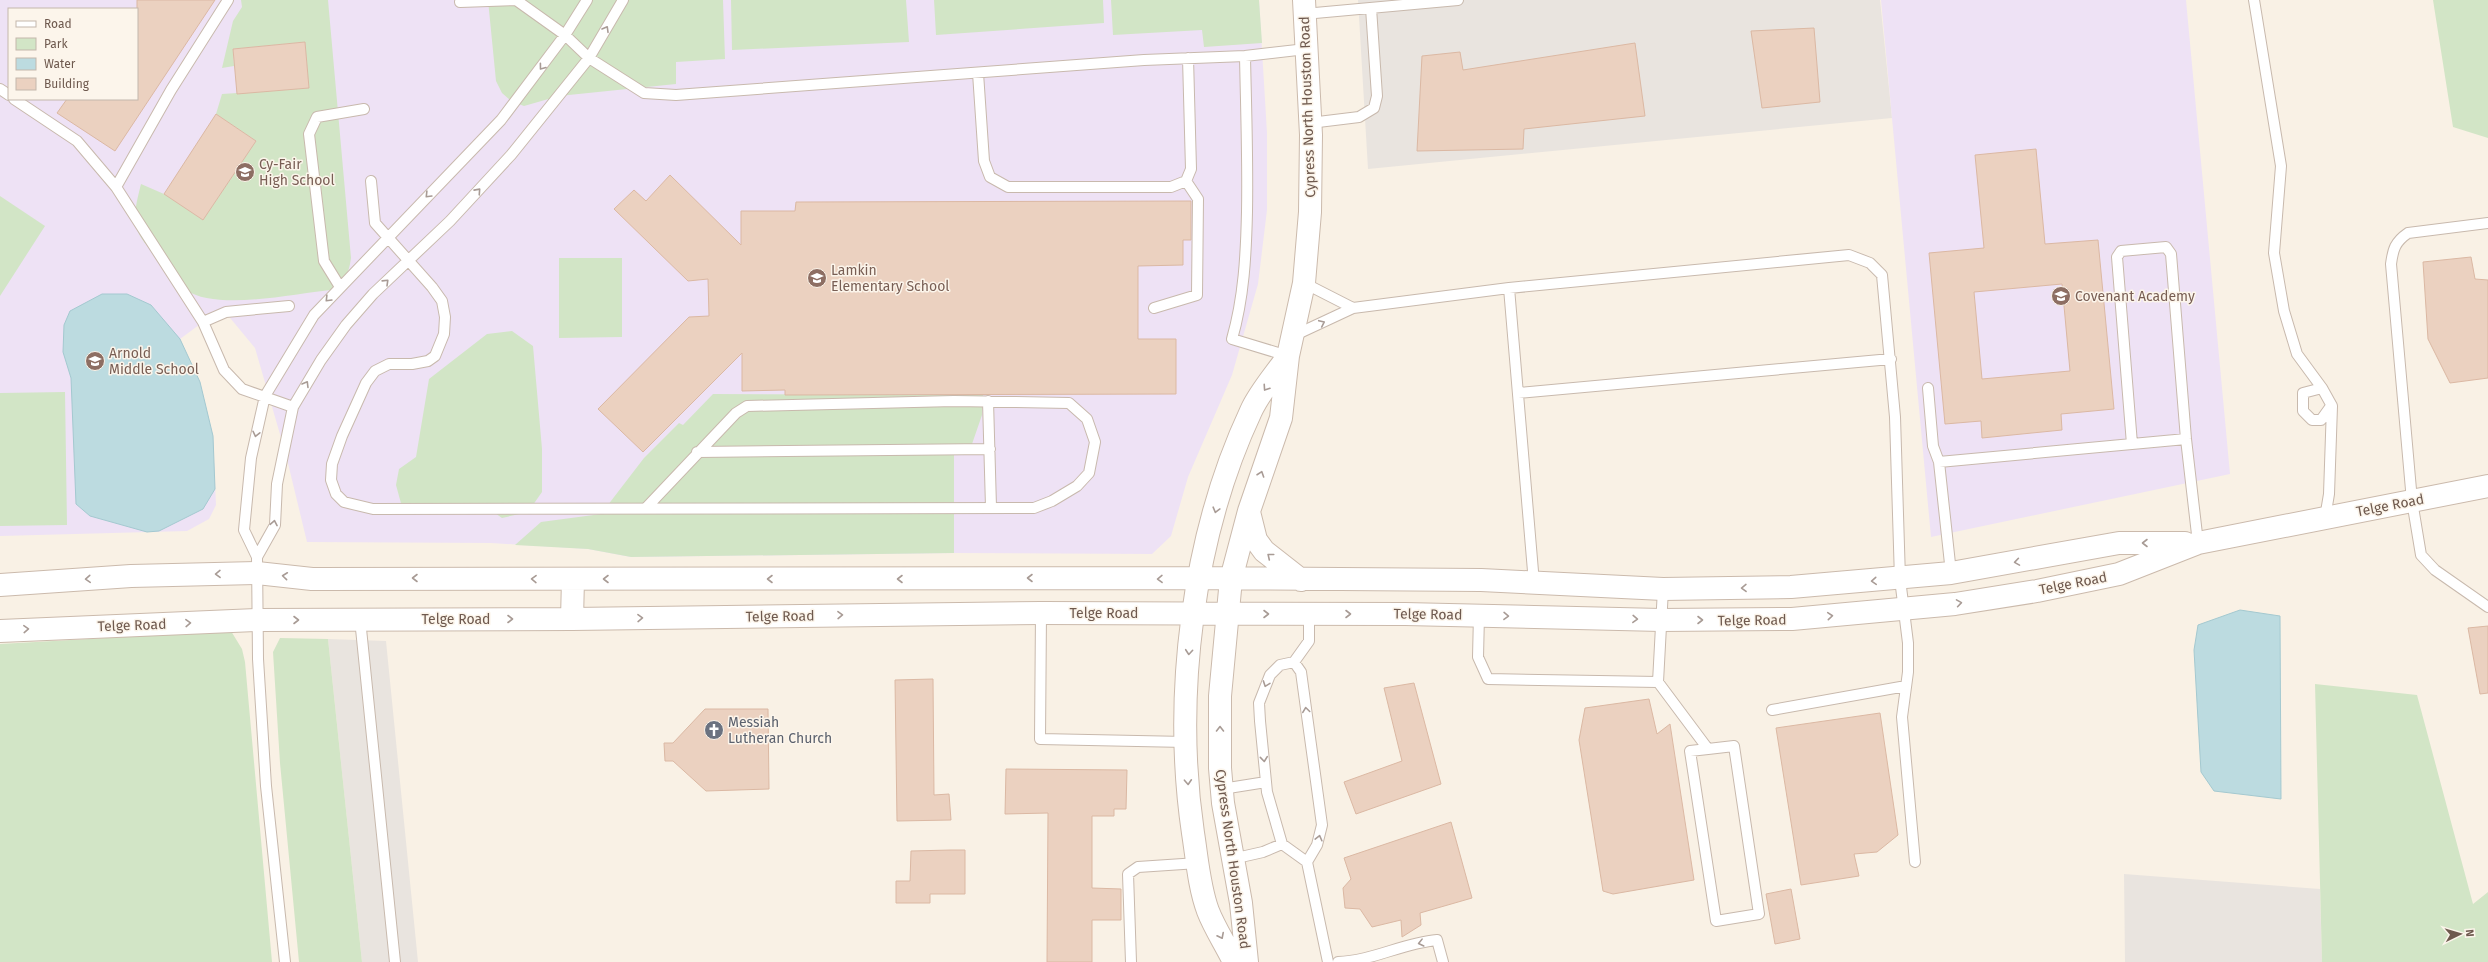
<svg xmlns="http://www.w3.org/2000/svg" width="2488" height="962" font-family="'Fira Sans',sans-serif">
<style>
.industrial{fill:#e9e4df}
.education{fill:#eee2f5;fill-rule:evenodd}
.green{fill:#d2e5c6}
.water{fill:#bcdbe0;stroke:#a4c9d0}
.building{fill:#ebd1c0;stroke:#dbb8a3;fill-rule:evenodd}
.lines{fill:none;stroke-linecap:round;stroke-linejoin:round}
.service-casing{stroke:#c8b9ad;stroke-width:12}
.secondary-casing{stroke:#cbbaac;stroke-width:24}
.service{stroke:#fff;stroke-width:10}
.secondary{stroke:#fff;stroke-width:22}
.oneway{stroke:#a89b95}
.labels{text-anchor:middle;stroke-width:3;stroke-linejoin:round;paint-order:stroke}
.street-label{font-size:14px;fill:#6e594e;stroke:#fcf5eb}
.education-label{font-size:14px;fill:#785e54;stroke:#fcf5eb;text-anchor:start}
.worship-label{font-size:14px;fill:#5b616d;stroke:#fcf5eb;text-anchor:start}
</style>
<rect width="100%" height="100%" fill="#f9f1e5"/>
<!-- industrial -->
<path class="industrial" d="M1358,0h522l12,118 -524,51z
M328,639l58,2 32,321h-56z
M2124,874l196,15 2,73h-197z"/>
<!-- education -->
<path class="education" d="M0,0h1259l8,133v77l-9,74 -26,91 -44,102 -17,59 -19,18 -198,-1 -323,4 -43,-8 -97,-6 -184,-1 -21,-87 -31,-107 -29,-35 -23,9 -23,17 20,43 13,54 3,69 -7,14 -22,12 -187,5zM9,9h128v90h-128z
M1881,0h305l44,474 -299,63z"/>
<!-- green -->
<path class="green" d="M241,0h87l23,258c-2,16 -7,25 -21,32 -37,4 -114,21 -144,0 -10,-7 -17,-21 -26,-30 -29,-30 -29,-36 -19,-76l23,10 39,26 53,-79 -40,-27 6,-20 87,-6 -4,-46 -72,7 1,17 -12,2 11,-47 9,-14z
M488,0h235l2,59 -49,3v22l-117,12 -35,10 -13,-5 -9,-8 -6,-12z
M731,0h175l3,42 -177,8z
M934,0h169l1,23 -168,12z
M1111,0h148l3,43 -58,4 -2,-17 -89,5z
M2433,0h55v138l-35,-11z
M0,196l45,30 -45,70z
M559,258h63v79l-63,1z
M512,331l21,15 9,103v43l-14,20 -26,6 -17,-12 -83,1 -6,-22 3,-16 17,-12 13,-78 58,-45z
M65,392l2,133 -67,1v-133z
M713,394l270,1 -1,20 -10,29 -18,10v99l-323,4 -43,-8 -73,-4 26,-23 60,-8 43,-56 35,-35 4,2z
M231,631l11,18 3,13 27,300h-272v-318z
M280,638l48,1 34,323h-63l-19,-199 -7,-111z
M2315,684l102,11 56,209 15,-12v70h-166z"/>
<!-- water -->
<path class="water" d="M102,294h25l24,11 29,34 20,43 13,54 2,53 -12,20 -44,22 -12,1 -57,-16 -14,-12 -5,-126 -8,-26 1,-27 6,-14z
M2240,610l40,6 1,183 -67,-8 -13,-19 -7,-122 4,-25z"/>
<!-- building -->
<path class="building" d="M137,0h78l-100,151 -58,-38 10,-14h70z
M1814,28l6,74 -58,6 -11,-77z
M305,42l4,46 -72,6 -4,-45z
M1635,43l10,73 -121,13 -1,20 -106,2 5,-95 38,-4 3,18z
M216,114l40,27 -53,79 -39,-26z
M2036,149l9,95 53,-4 16,169 -53,5 1,16 -80,8 -1,-17 -36,3 -16,-171 55,-5 -9,-93zM2062,284l8,87 -88,8 -8,-87z
M670,175l71,70v-34h54l1,-9 395,-1v39h-8v25l-45,1v73h38v55l-391,1v-5l-43,1v-38l-99,99 -45,-43 91,-92 20,-1 -1,-37 -20,2 -74,-72 20,-19 12,11z
M2471,257l4,22 13,1v98l-38,5 -22,-44 -5,-77z
M2488,626v67l-8,1 -12,-66z
M933,679l1,116 15,-1 2,26 -54,1 -2,-141z
M1414,683l27,101 -85,30 -12,-32 58,-21 -18,-73z
M1649,699l8,35 13,-10 24,156 -81,14 -10,-3 -24,-151 6,-32z
M705,709h63l1,80 -63,2 -33,-30h-8l-1,-18h9z
M1880,713l18,122 -21,17 -23,2 5,22 -58,9 -25,-157z
M1006,769l121,1 -1,39h-12v7h-22v72l29,1v31h-29v42h-45l1,-149 -43,1z
M1451,822l21,76 -52,15 1,12 -19,12 -1,-17 -29,7 -12,-18 -15,-1 -2,-20 8,-9 -7,-21z
M951,850h14v44h-35v9h-34v-22h14l1,-30z
M1791,889l9,50 -25,5 -9,-50z"/>
<g class="lines">
<!-- service casing -->
<g class="service-casing">
<path id="service" d="M516,0l49,35 24,23 55,35 32,2 468,-35 101,-4 61,-7
M2254,0l27,166 -7,87 10,58 13,43 25,34 10,18 -3,88 -4,24
M460,2l55,-2
M1304,14l154,-14
M1245,56c1,52 3,103 2,156 -1,43 -3,85 -15,127l56,17
M978,73l6,88 6,16 18,10h163l15,-6
M0,89l9,6
M14,99l63,42 39,46 87,135 21,48 18,19 51,18
M1310,123l49,-6 15,-9 3,-12 -6,-88
M371,181l4,42 57,64 10,14 3,16 -1,17 -9,22 -7,5 -16,3h-23l-14,7 -9,12 -24,53 -10,28 -1,16 5,14 8,8 29,7 661,-1 18,-7 25,-15 12,-13 6,-31 -8,-23 -18,-16 -115,-2 -207,5 -11,7 -90,95
M116,187l55,-97 57,-90
M2488,223l-80,10c-13,9 -15,16 -17,31l21,237 9,54 14,15 53,37
M1304,283l49,25
M340,287l-16,-26 -15,-127 8,-17 47,-8
M1509,288l25,295
M1154,308l43,-13 1,-96 -12,-18 5,-12 -3,-111
M203,322l23,-10 63,-6
M1293,336l60,-28 156,-20 340,-33 21,8 12,12 13,142 5,162 8,64v29l-6,45 13,145
M1928,388l5,58 6,16 12,111
M2322,388l-19,5v18l9,9h9l10,-14
M1518,393l373,-34
M988,401l3,106
M2132,444l-15,-187 4,-6 45,-4 5,7 15,185 12,104
M697,452l293,-3
M1939,462l247,-23
M257,557l18,-32 2,-41 16,-77 28,-47 25,-35 27,-31 77,-73 61,-66 78,-97 34,-58
M1041,613l-1,126 146,3
M1479,615l-1,42 10,22 170,3 5,-93
M360,619l35,343
M1294,662l7,10 21,153 -5,20 -10,17 -25,-18 -15,-52 -7,-71 -1,-18 11,-28 10,-10 14,-3 15,-21v-27
M1658,682l50,67 26,-3 25,168 -43,7 -26,-170 18,-2
M1772,710l134,-24
M1222,789l44,-7
M1232,859l31,-7 19,-8
M1307,862l21,100
M285,962l-19,-176 -8,-127 -1,-102 -13,-27 7,-72 14,-62 49,-81 187,-195 64,-85 22,-35
M1131,962l-3,-88 10,-7 60,-4
M1338,962c34,-1 65,-19 99,-22l6,22"/>
</g>
<!-- secondary casing -->
<g class="secondary-casing">
<path id="secondary" d="M1249,512l7,28 8,11 37,29
M0,585l131,-9 126,-3 55,6 887,-1 282,2 182,9 128,-2 160,-14 168,-30h66
M572,619l1,-40
M0,631l257,-11 315,-1 469,-6 364,1 256,6 131,-1 163,-15 82,-13 82,-17 79,-31 290,-57
M1234,962c-8,-17 -19,-33 -26,-51 -9,-24 -11,-53 -15,-78 -20,-136 -1,-296 58,-422 8,-18 23,-35 35,-52
M1247,962l-6,-59 -18,-100 -3,-35v-72l11,-117 18,-68 32,-93 7,-62 16,-73 6,-71 1,-77 -7,-135"/>
</g>
<!-- service -->
<use href="#service" class="service"/>
<!-- secondary -->
<use href="#secondary" class="secondary"/>
</g>
<!-- one-way arrows -->
<defs><path id="oneway-chevron" d="M-2-3.5L2.5 0L-2 3.5" fill="none" stroke-width="1.6" stroke-linecap="round" stroke-linejoin="round"/></defs>
<g class="oneway">
<use href="#oneway-chevron" transform="translate(606 29) rotate(-60)"/>
<use href="#oneway-chevron" transform="translate(542 67) rotate(127)"/>
<use href="#oneway-chevron" transform="translate(478 191) rotate(-48)"/>
<use href="#oneway-chevron" transform="translate(428 195) rotate(134)"/>
<use href="#oneway-chevron" transform="translate(386 282) rotate(-44)"/>
<use href="#oneway-chevron" transform="translate(328 299) rotate(134)"/>
<use href="#oneway-chevron" transform="translate(1322 323) rotate(-25)"/>
<use href="#oneway-chevron" transform="translate(306 384) rotate(-59)"/>
<use href="#oneway-chevron" transform="translate(1266 388) rotate(124)"/>
<use href="#oneway-chevron" transform="translate(256 434) rotate(103)"/>
<use href="#oneway-chevron" transform="translate(1261 474) rotate(-71)"/>
<use href="#oneway-chevron" transform="translate(1216 510) rotate(105)"/>
<use href="#oneway-chevron" transform="translate(274 523) rotate(-79)"/>
<use href="#oneway-chevron" transform="translate(2145 543) rotate(180)"/>
<use href="#oneway-chevron" transform="translate(1270 556) rotate(-141)"/>
<use href="#oneway-chevron" transform="translate(2017 562) rotate(171)"/>
<use href="#oneway-chevron" transform="translate(218 574) rotate(179)"/>
<use href="#oneway-chevron" transform="translate(285 576) rotate(-174)"/>
<use href="#oneway-chevron" transform="translate(415 578) rotate(180)"/>
<use href="#oneway-chevron" transform="translate(1030 578) rotate(180)"/>
<use href="#oneway-chevron" transform="translate(88 579) rotate(176)"/>
<use href="#oneway-chevron" transform="translate(534 579) rotate(-179)"/>
<use href="#oneway-chevron" transform="translate(606 579) rotate(180)"/>
<use href="#oneway-chevron" transform="translate(770 579) rotate(180)"/>
<use href="#oneway-chevron" transform="translate(900 579) rotate(180)"/>
<use href="#oneway-chevron" transform="translate(1160 579) rotate(179)"/>
<use href="#oneway-chevron" transform="translate(1874 581) rotate(176)"/>
<use href="#oneway-chevron" transform="translate(1744 588) rotate(179)"/>
<use href="#oneway-chevron" transform="translate(1959 603) rotate(-9)"/>
<use href="#oneway-chevron" transform="translate(1266 614)"/>
<use href="#oneway-chevron" transform="translate(1348 614)"/>
<use href="#oneway-chevron" transform="translate(840 615) rotate(-1)"/>
<use href="#oneway-chevron" transform="translate(1506 616) rotate(1)"/>
<use href="#oneway-chevron" transform="translate(1830 616) rotate(-5)"/>
<use href="#oneway-chevron" transform="translate(640 618) rotate(-1)"/>
<use href="#oneway-chevron" transform="translate(510 619)"/>
<use href="#oneway-chevron" transform="translate(1635 619) rotate(2)"/>
<use href="#oneway-chevron" transform="translate(296 620)"/>
<use href="#oneway-chevron" transform="translate(1700 620)"/>
<use href="#oneway-chevron" transform="translate(188 623) rotate(-2)"/>
<use href="#oneway-chevron" transform="translate(26 629) rotate(-3)"/>
<use href="#oneway-chevron" transform="translate(1189 652) rotate(95)"/>
<use href="#oneway-chevron" transform="translate(1266 684) rotate(110)"/>
<use href="#oneway-chevron" transform="translate(1306 710) rotate(-98)"/>
<use href="#oneway-chevron" transform="translate(1220 729) rotate(-90)"/>
<use href="#oneway-chevron" transform="translate(1264 759) rotate(84)"/>
<use href="#oneway-chevron" transform="translate(1188 782) rotate(87)"/>
<use href="#oneway-chevron" transform="translate(1319 838) rotate(-76)"/>
<use href="#oneway-chevron" transform="translate(1221 936) rotate(63)"/>
<use href="#oneway-chevron" transform="translate(1421 943) rotate(166)"/>
</g>
<!-- icons -->
<defs>
<g id="school-disc" transform="scale(1)"><circle r="9.5" fill="#8d6e63" stroke="#fcf5eb"/><path d="M0-5L7-2L0 1L-7-2ZM-4 1L0 2.5L4 1V4Q0 6-4 4Z" fill="#fff"/></g>
<g id="church-disc" transform="scale(1)"><circle r="9.5" fill="#6b7280" stroke="#fcf5eb"/><path d="M-1.2-6h2.4v3.5h3.3v2.4h-3.3V6h-2.4V-.1h-3.3v-2.4h3.3Z" fill="#fff"/></g>
</defs>
<g fill-rule="evenodd">
<use href="#school-disc" x="245" y="172"/>
<use href="#school-disc" x="817" y="278"/>
<use href="#school-disc" x="2061" y="296"/>
<use href="#school-disc" x="95" y="361"/>
<use href="#church-disc" x="714" y="730"/>
</g>
<g class="labels">
<!-- street labels -->
<g class="street-label">
<text transform="translate(1307 107) rotate(-92)" y="5">Cypress North Houston Road</text>
<text transform="translate(2390 505) rotate(-11)" y="5">Telge Road</text>
<text transform="translate(2073 583) rotate(-11)" y="5">Telge Road</text>
<text x="1104" y="618">Telge Road</text>
<text transform="translate(1428 614) rotate(1)" y="5">Telge Road</text>
<text transform="translate(780 616) rotate(-1)" y="5">Telge Road</text>
<text x="456" y="624">Telge Road</text>
<text transform="translate(1752 620) rotate(-1)" y="5">Telge Road</text>
<text transform="translate(132 625) rotate(-2)" y="5">Telge Road</text>
<text transform="translate(1233 859) rotate(82)" y="5">Cypress North Houston Road</text>
</g>
<!-- education labels -->
<g class="education-label">
<text x="259" y="169">Cy-Fair<tspan x="259" dy="16">High School</tspan></text>
<text x="831" y="275">Lamkin<tspan x="831" dy="16">Elementary School</tspan></text>
<text x="2075" y="301">Covenant Academy</text>
<text x="109" y="358">Arnold<tspan x="109" dy="16">Middle School</tspan></text>
</g>
<!-- worship labels -->
<g class="worship-label">
<text x="728" y="727">Messiah<tspan x="728" dy="16">Lutheran Church</tspan></text>
</g>
</g>
<!-- legend -->
<rect x="8" y="8" width="130" height="92" fill="#fcf5eb" stroke="#c3b7ac"/>
<rect x="16" y="21" width="20" height="6" fill="#ffffff" stroke="#c3b7ac"/>
<text x="44" y="28" font-size="12" fill="#6e594e">Road</text>
<rect x="16" y="38" width="20" height="12" fill="#d2e5c6" stroke="#c3b7ac"/>
<text x="44" y="48" font-size="12" fill="#6e594e">Park</text>
<rect x="16" y="58" width="20" height="12" fill="#bcdbe0" stroke="#c3b7ac"/>
<text x="44" y="68" font-size="12" fill="#6e594e">Water</text>
<rect x="16" y="78" width="20" height="12" fill="#ebd1c0" stroke="#c3b7ac"/>
<text x="44" y="88" font-size="12" fill="#6e594e">Building</text>
<!-- north arrow -->
<g transform="translate(2460 934) rotate(85)" stroke="#fcf5eb" stroke-width="3" paint-order="stroke">
<path d="M0-3L7 15L0 10L-7 15Z" fill="#6e594e"/>
<text y="-6" font-size="11" font-weight="bold" text-anchor="middle" fill="#6e594e">N</text>
</g>
</svg>
